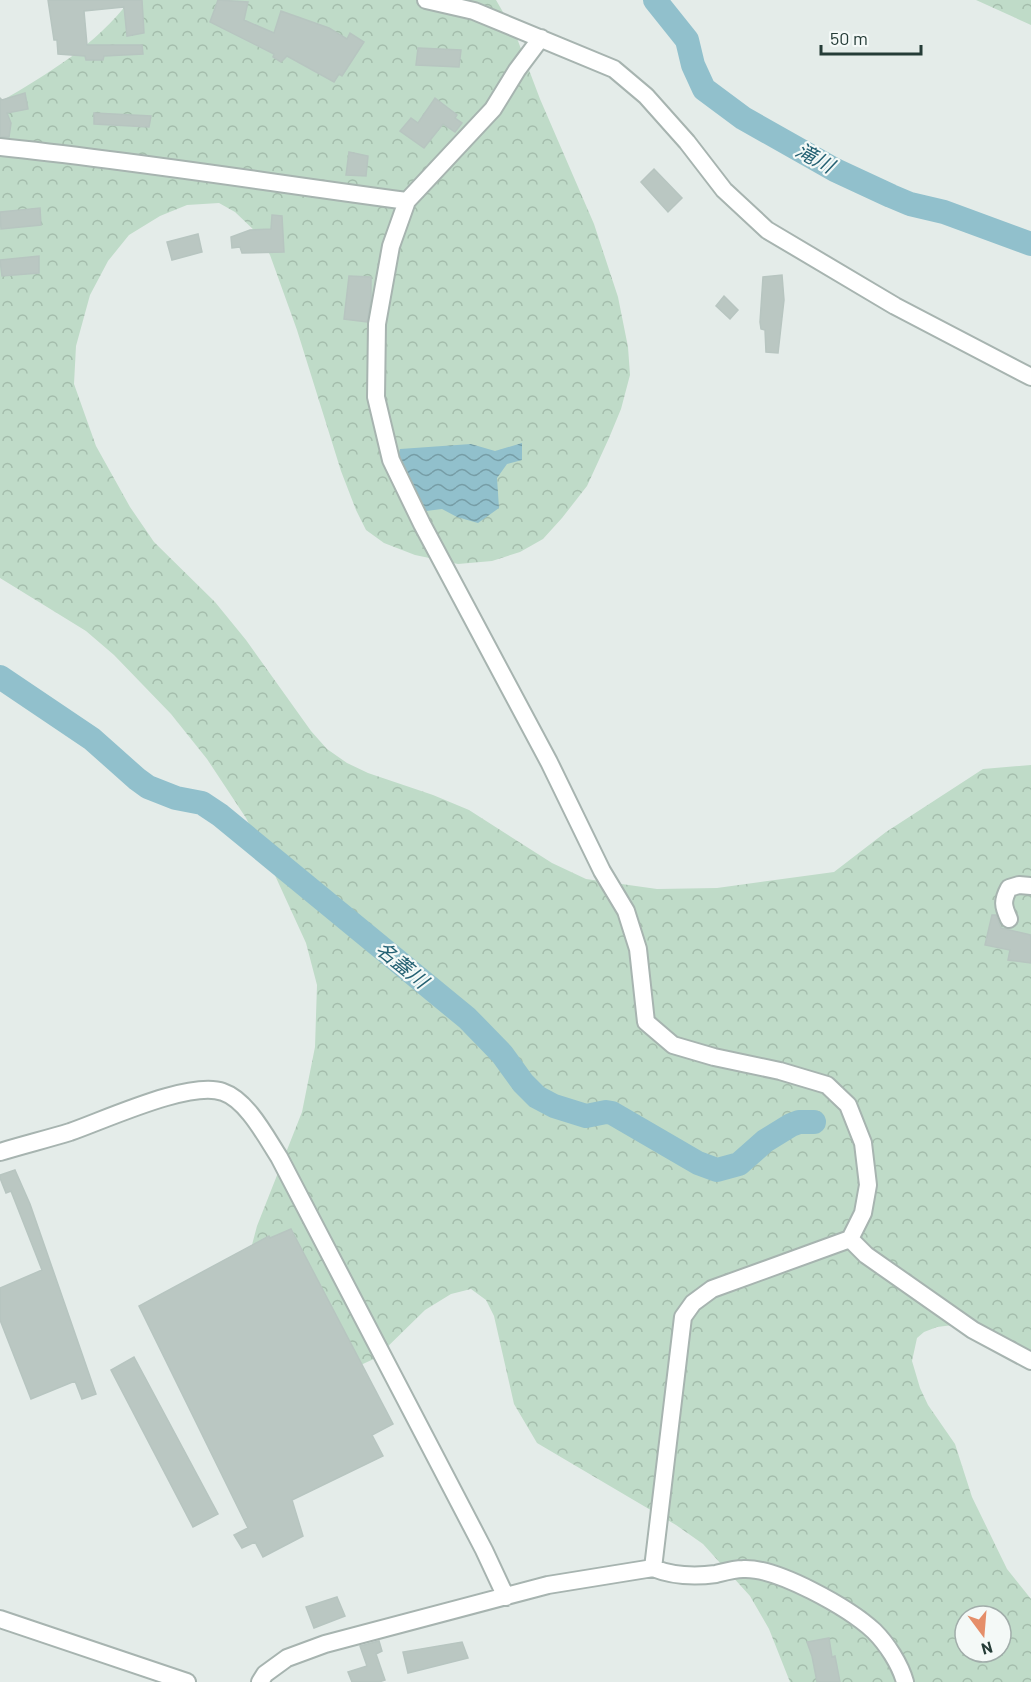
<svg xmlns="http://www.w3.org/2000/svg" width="1031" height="1682" font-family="Barlow,'Noto Sans JP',sans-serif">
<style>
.forest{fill:url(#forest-crowns);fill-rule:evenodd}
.water{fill:url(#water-waves)}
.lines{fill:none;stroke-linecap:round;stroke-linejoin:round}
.river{stroke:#91c0cc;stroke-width:24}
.building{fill:#bac7c2;stroke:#b7c5c0;stroke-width:1.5}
.minor-casing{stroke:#a7b4b0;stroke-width:20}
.minor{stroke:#fff;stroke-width:16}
.labels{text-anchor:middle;stroke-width:4.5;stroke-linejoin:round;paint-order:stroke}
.water-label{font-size:20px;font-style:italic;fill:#246173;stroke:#f4f9f7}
</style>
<defs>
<pattern id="forest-crowns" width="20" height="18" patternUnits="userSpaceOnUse" patternTransform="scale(1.5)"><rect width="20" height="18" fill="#bfdbc8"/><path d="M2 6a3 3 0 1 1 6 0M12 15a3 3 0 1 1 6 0" fill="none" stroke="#a4bdac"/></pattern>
<pattern id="water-waves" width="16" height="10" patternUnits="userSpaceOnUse" patternTransform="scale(1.5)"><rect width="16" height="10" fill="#91c0cc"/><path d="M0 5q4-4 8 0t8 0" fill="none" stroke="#769da6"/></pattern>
</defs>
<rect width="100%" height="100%" fill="#e4ece9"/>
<!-- forest -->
<path class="forest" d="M130,0h366l19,33 25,66 54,125 24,73 10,50 2,28 -9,34 -12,29 -22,48 -25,32 -19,21 -23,13 -28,9 -34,3 -43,-9 -31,-12 -18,-13 -10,-20 -15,-39 -44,-141 -27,-75 -13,-22 -22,-21 -16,-9 -32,2 -27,11 -31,19 -21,26 -18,34 -14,51 -2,38 22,62 34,61 24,35 61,60 31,38 65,91 16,18 20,14 21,10 65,22 36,15 83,53 34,16 71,10 60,-1 117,-16 52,-40 97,-63 48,-4v603l-78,-43 -16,2 -13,5 -7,6 -5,23 8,27 8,17 27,39 17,53 35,72 24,30v83h-241l-21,-53 -19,-33 -47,-52 -27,-19 -139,-82 -23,-39 -20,-88 -8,-16 -15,-11 -20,5 -26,16 -49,48 -22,10 -110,-93 13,-49 45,-114 13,-65 2,-62 -11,-42 -33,-72 -27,-53 -39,-59 -36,-45 -57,-59 -28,-24 -86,-53v-476c49,-29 95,-56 130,-102zM965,1616h36v36h-36z
M976,0h55v25z"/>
<!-- water -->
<path class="water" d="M522,443v17l-15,4 -10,14 2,30 -21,15 -21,-6 -15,-8 -16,2 -7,-6 -22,-44 3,-12 71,-5 24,7z"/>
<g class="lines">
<!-- river -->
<path class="river" d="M655,0l32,40 6,25 11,24 39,29 92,52 56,26 19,8 34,8 87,32
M0,677l92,62 45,40 11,8 28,11 26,5 18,12 247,203 35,36 21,29 14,14 17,9 32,10 20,-4 6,1 86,50 19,7 22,-6 26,-23 26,-16 8,-3h15"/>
</g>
<!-- building -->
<path class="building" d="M48,0h94l2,33 -17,3 -3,-29 -40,4 3,34h55l1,9 -39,2 -1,4h-17l-1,-4 -27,-2 -1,-14h-3z
M218,0l30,2 -4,18 30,13 7,-22 48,17 18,11 3,-6 14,9 -22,34 -3,-2 -5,8 -47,-26 -6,6 -8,-5 1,-3 -64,-32z
M418,48l43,2 -2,17 -43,-2z
M25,93l3,16 -21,4 4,10 -2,14h-9v-39l2,2z
M435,98l22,17 -2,3 7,5 -7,9 -12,-8 -19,24 -24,-17 11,-13 7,5z
M94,113l57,3 -2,11 -55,-3z
M349,152l19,4 -2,20 -20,-1z
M654,169l28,29 -14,14 -27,-30z
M40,208l1,17 -40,4 -1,-17z
M272,215l10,1 2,36 -42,1 -2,-6 -8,1 -1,-11 19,-7 21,-1z
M198,234l4,18 -30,8 -5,-18z
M39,256v17l-37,3 -2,-16z
M782,275l2,25 -6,53 -12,-1 -1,-22 -4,-1 -1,-7 3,-45z
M349,276l22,1v23l-4,22 -23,-3z
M724,296l14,14 -8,9 -14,-13z
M992,915h4l5,13 30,7v28l-23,-3 2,-10 -25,-5z
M15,1170l15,34 66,190 -14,5 -7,-18 -44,18 -31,-79v-32l42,-18 -31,-79 -5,2 -6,-15v-3z
M291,1229l102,195 -21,11 11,21 -91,44 11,36 -40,21 -8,-15 -13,6 -8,-13 14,-7 -109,-222 130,-70 1,2z
M134,1357l84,157 -25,13 -82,-157z
M337,1597l8,19 -31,12 -8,-21z
M829,1638l3,19 3,-1 5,26h-23l-5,-26 -5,-14z
M379,1641l3,10 -6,3 9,26 -6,2h-27l-4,-10 19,-6 -7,-20z
M462,1642l6,16 -60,15 -5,-21z"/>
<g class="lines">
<!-- minor casing -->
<g class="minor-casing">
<path id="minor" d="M426,0l48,11 140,58 32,27 41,46 37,48 43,40 128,76 136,71
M541,38l-24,32 -24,39 -86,92 -16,45 -14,78 -1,73 15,63 31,64 127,238 53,109 24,40 12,38 8,73 27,23 41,12 66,14 47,14 21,20 15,38 5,42 -5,28 -13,26 -138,50 -19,14 -10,14 -30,251
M0,147c136,14 271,36 407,54
M1009,919c-6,-13 -7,-18 0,-31l10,-3 12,1
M0,1152c23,-7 47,-13 70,-20 35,-12 120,-52 153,-40 24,8 43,45 56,65l205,393 22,47
M850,1239l16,16 107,75 58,31
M0,1619l187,63
M260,1682l5,-8 22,-16 38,-14 223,-59 105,-17c20,8 41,9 63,6 8,-2 18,-5 27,-5 34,-2 106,39 131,62 13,13 26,33 31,51"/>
</g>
<!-- minor -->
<use href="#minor" class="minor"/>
</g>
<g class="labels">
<!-- water labels -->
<g class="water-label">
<text transform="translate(815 158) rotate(29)" y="7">滝川</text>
<text transform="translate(402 965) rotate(39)" y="7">名蓋川</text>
</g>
</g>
<!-- north arrow -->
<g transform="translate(983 1634) rotate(164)"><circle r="28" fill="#f4f9f7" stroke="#a1adaa" stroke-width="1.5"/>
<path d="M0-4.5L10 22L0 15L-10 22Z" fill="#e58e69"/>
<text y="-9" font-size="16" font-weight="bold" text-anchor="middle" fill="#253c37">N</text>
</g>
<!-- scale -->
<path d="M821 45v9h100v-9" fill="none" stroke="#253c37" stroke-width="3"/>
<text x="830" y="45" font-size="18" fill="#253c37" stroke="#f4f9f7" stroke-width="4.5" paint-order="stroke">50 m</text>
</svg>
